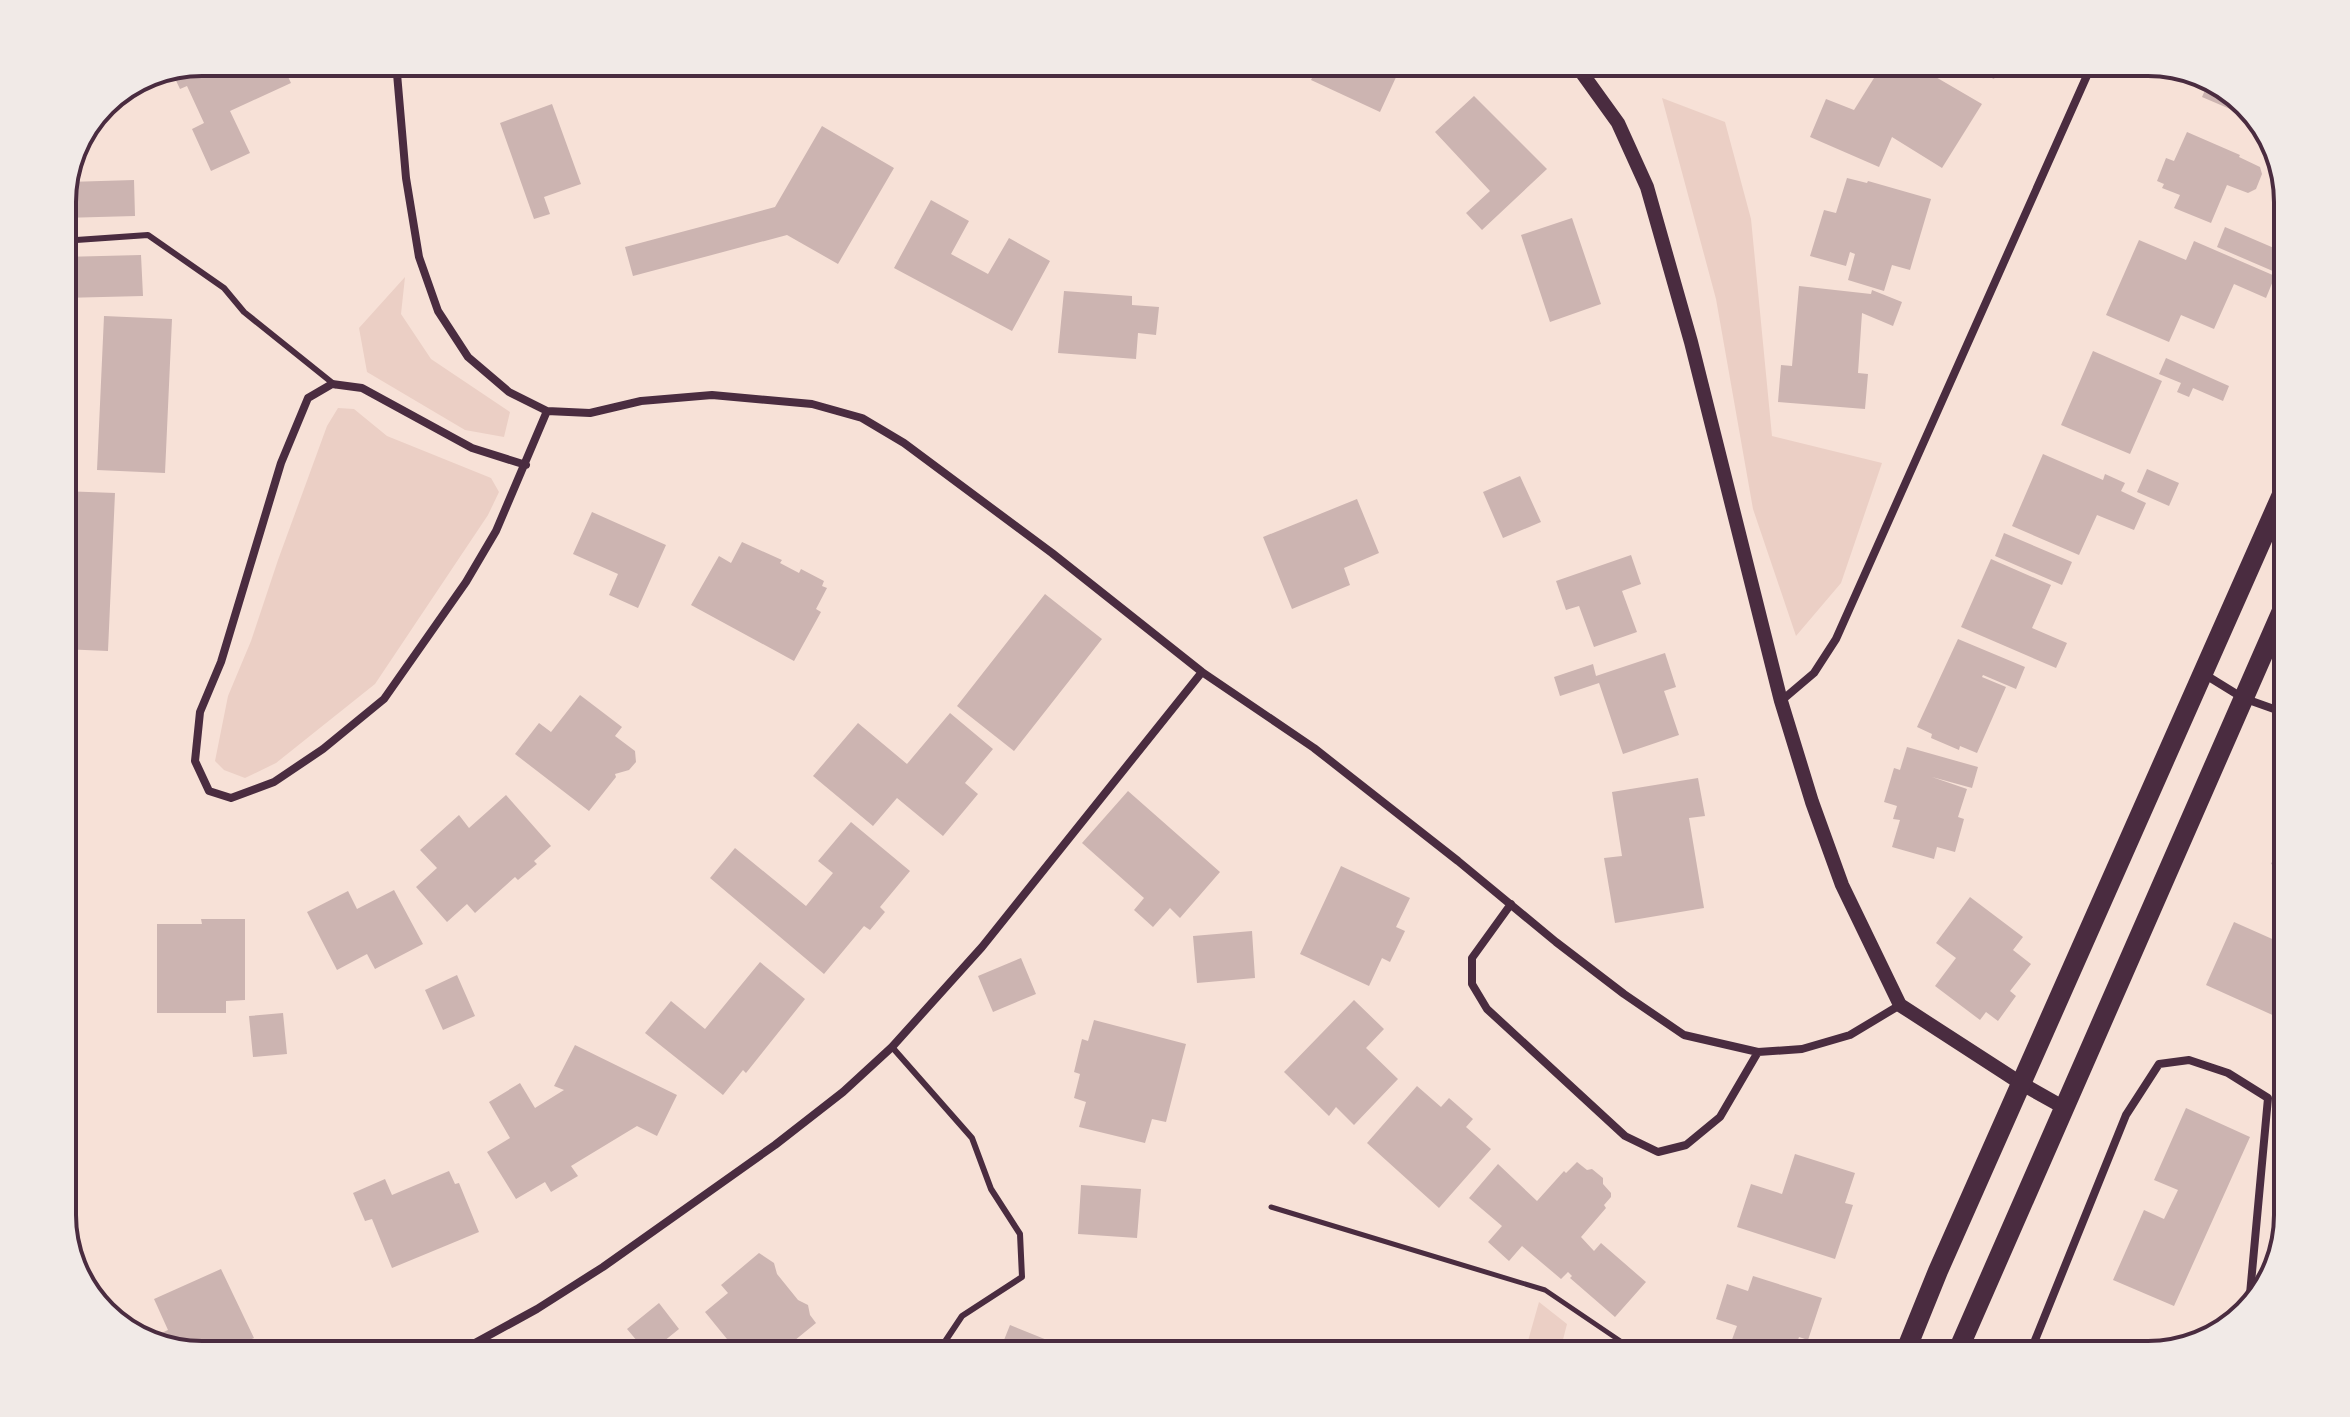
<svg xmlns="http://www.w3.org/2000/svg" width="2350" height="1417" font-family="Lato,sans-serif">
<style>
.green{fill:#ebcfc5}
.building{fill:#ccb4b1}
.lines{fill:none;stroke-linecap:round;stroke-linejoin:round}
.path{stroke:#4a2c40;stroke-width:5}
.service{stroke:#4a2c40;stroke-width:6}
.minor{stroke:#4a2c40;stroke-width:8}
.tertiary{stroke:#4a2c40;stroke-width:14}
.primary{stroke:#4a2c40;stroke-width:20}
.rim{fill:none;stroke:#4a2c40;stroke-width:4}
</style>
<rect width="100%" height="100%" fill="#f7e1d7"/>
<!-- green -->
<path class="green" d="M1662,98l63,24 26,97 21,217 110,27 -41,120 -45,53 -43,-127 -37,-210z
M405,277l-4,37 30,45 79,53 -6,25 -39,-7 -98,-58 -8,-44z
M338,408l16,1 33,27 104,42 8,14 -11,23 -113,169 -99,79 -31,15 -21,-8 -9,-9 13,-65 23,-55 27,-81 49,-134z
M1539,1302l28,22 -8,31h-35z"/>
<!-- building -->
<path class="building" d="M202,62h79l10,21 -61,28 20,42 -39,18 -19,-42 12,-6 -17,-37 -7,3 -10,-21z
M1320,62h83l-23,50 -69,-32z
M1884,62h26l72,42 -40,64 -50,-31 -13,30 -69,-30 16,-38 28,11z
M1956,62h46l-8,17z
M2210,79l8,2 40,40 -56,-24z
M1474,96l73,73 -65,61 -16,-17 24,-22 -55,-59z
M552,104l29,80 -37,13 6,17 -16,5 -34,-96z
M822,126l72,42 -56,96 -51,-29 -154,41 -8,-29 150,-40z
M2266,129l3,3 6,18 -16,-6z
M2187,132l53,23 -1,2 21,10 2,7 -6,15 -8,4 -21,-8 -16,38 -37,-15 6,-13 -18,-7 2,-4 -7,-3 9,-23 8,3z
M1847,178l20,5 1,-2 63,18 -21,71 -18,-5 -8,26 -36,-11 7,-26 -5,-2 -4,14 -36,-10 14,-46 12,3z
M134,180l1,36 -73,2v-24l6,-12z
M931,200l38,21 -18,33 37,20 21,-36 41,23 -38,70 -118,-63z
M1572,218l29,86 -51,18 -29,-87z
M2225,227l63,27 -6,21 -65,-28z
M2139,240l47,20 8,-19 81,35 -9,22 -32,-14 -20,45 -33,-14 -12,27 -63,-27z
M141,255l2,41 -81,2v-41z
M1799,286l72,8 1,-4 30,12 -9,24 -31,-13 -4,60 10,1 -3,35 -87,-7 3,-37 11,1z
M1064,291l68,5v9l27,2 -3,28 -18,-2 -2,26 -78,-6z
M104,316l68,3 -7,154 -68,-3z
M2093,351l69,30 -32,73 -69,-29z
M2166,358l63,28 -6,15 -30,-13 -4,9 -12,-5 4,-9 -22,-9z
M2043,454l60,26 2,-6 20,9 -4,8 25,12 -12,27 -37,-15 -18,40 -67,-29z
M2147,469l32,14 -10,23 -32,-14z
M1520,476l21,46 -38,16 -20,-46z
M62,491l53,2 -7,158 -46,-2z
M1357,499l22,54 -35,15 6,17 -58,24 -29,-72z
M592,512l74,33 -28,63 -29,-13 9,-21 -45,-20z
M2004,533l68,29 -10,23 -67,-29z
M742,542l40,18 -2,3 19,10 2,-4 23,12 -2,5 5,2 -11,21 5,3 -27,49 -103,-56 28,-49 12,7z
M1631,555l10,29 -19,7 15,41 -43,15 -15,-41 -13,4 -10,-29z
M1991,559l60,26 -19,43 35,15 -11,25 -95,-41z
M1045,594l57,45 -88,112 -57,-45z
M1958,639l67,28 -9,22 -33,-14 -1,2 24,10 -29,66 -17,-7 -1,4 -28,-12 1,-4 -15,-7z
M1665,653l11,34 -12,4 15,44 -56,19 -24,-71 -39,13 -6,-19 39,-13 3,12z
M580,695l42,32 -7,9 20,15 1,11 -7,8 -14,4 1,3 -27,34 -74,-57 24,-31 12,9z
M950,713l43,36 -28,34 13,11 -35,42 -46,-38 -24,28 -60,-50 45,-53 49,41z
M1907,747l71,20 -6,21 -40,-11 35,12 -9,28 6,2 -9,33 -18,-5 -3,12 -42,-12 8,-27 -7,-1 4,-13 -13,-4 10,-34 6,2z
M1698,778l7,38 -16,2 15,90 -89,15 -11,-65 18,-2 -10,-64z
M1128,791l92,81 -40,46 -10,-10 -17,19 -19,-17 10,-12 -62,-55z
M506,795l45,51 -17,15 3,3 -19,16 -3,-3 -40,36 -8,-9 -20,18 -31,-35 21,-19 -17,-18 39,-35 10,13z
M851,822l59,49 -30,36 5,5 -15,18 -6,-4 -40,48 -114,-96 25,-30 71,58 27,-33 -15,-12z
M2288,824v47l-17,-7z
M1341,866l69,32 -14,29 9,4 -15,31 -8,-4 -13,28 -69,-32z
M394,890l29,54 -48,25 -8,-15 -30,16 -30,-58 41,-21 9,18z
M1970,897l53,40 -10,13 18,14 -21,27 6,5 -18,25 -12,-9 -6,8 -45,-34 21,-28 -20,-15z
M201,919h44v81l-19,1v12h-69v-89h45z
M2234,922l54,24v76l-82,-37z
M1252,931l3,47 -58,5 -4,-47z
M1021,958l15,36 -43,18 -15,-36z
M760,962l45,37 -59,74 -3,-3 -20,25 -78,-62 26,-32 34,28z
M457,975l18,41 -32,14 -18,-40z
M1354,1000l30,29 -18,19 32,31 -44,46 -18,-18 -7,9 -45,-44z
M283,1013l4,41 -34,3 -4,-41z
M1094,1020l92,24 -20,78 -14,-3 -7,24 -66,-16 7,-25 -12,-4 6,-24 -6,-2 8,-33 6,2z
M575,1045l102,50 -20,41 -20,-10 -66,40 7,10 -27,16 -6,-10 -29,17 -29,-47 23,-14 -21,-36 31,-19 15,25 29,-18 -10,-4z
M1417,1086l24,21 8,-9 24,21 -7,8 25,22 -52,59 -72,-65z
M2186,1108l64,29 -76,169 -61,-26 31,-70 20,9 14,-29 -24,-10z
M1795,1154l60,19 -10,30 8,2 -18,54 -98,-32 14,-43 31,10z
M1577,1162l10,8 5,-1 11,9v6l8,9v4l-7,8 2,3 -25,29 13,14 7,-8 45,39 -31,35 -45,-39 2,-2 -4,-4 -7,7 -39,-33 -13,15 -21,-19 14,-16 -33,-28 29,-34 39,37 27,-30 2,2z
M449,1171l6,13 4,-1 20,49 -87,36 -20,-49 -7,2 -12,-28 32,-14 7,16z
M1081,1185l60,4 -4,49 -59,-4z
M759,1253l15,10 3,11 21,26 10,5 2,10 6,8 -38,31 -9,-10 -14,11h-15l-35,-43 23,-19 -7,-8z
M221,1269l33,69 -37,17h-15l-56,-15 22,-10 -14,-31z
M1753,1276l69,22 -14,42 -9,-3 -6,18h-32l-31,-10 7,-19 -21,-7 11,-35 21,7z
M659,1303l20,26 -31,25 -21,-25z
M1010,1325l42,17 -6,13h-48z"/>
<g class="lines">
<!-- path -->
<path class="path" d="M1271,1207l274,83 96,65"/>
<!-- service -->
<path class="service" d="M62,241l86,-6 76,53 20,24 91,73
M892,1047l80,91 19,51 29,45 2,43 -60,39 -26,39"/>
<!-- minor -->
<path class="minor" d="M396,62l10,116 13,79 19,54 30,46 41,35 38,19 43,2 51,-12 71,-6 100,9 50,14 42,25 148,110 150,119 112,76 144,113 98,81 68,52 60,41 74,17 44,-3 48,-14 50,-30
M526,465l-54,-17 -110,-60 -30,-4 -24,14 -27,65 -60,199 -21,50 -5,49 14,30 22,7 43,-16 49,-33 61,-50 82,-117 30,-51 51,-120
M2204,674l39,24 45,16
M1781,701l33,-28 22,-34 257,-577
M1511,904l-39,54v26l15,25 138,127 33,16 28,-7 34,-28 38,-65
M453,1355l84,-46 66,-42 172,-122 68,-53 49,-45 90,-100 220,-275
M2029,1355l97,-240 33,-51 30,-4 39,13 40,25 -18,196"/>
<!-- tertiary -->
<path class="tertiary" d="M1569,62l13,11 36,50 29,64 44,155 90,359 31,101 30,83 58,120 122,79 41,23"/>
<!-- primary -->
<path class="primary" d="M1904,1355l34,-84 350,-790
M1956,1355l332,-758"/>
</g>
<!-- crop -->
<path d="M0 0H2350V1417H0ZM202 76H2148A126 126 0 0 1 2274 202V1215A126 126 0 0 1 2148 1341H202A126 126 0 0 1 76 1215V202A126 126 0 0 1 202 76Z" fill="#f1eae7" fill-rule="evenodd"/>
<path class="rim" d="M202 76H2148A126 126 0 0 1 2274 202V1215A126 126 0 0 1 2148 1341H202A126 126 0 0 1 76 1215V202A126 126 0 0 1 202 76Z"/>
</svg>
